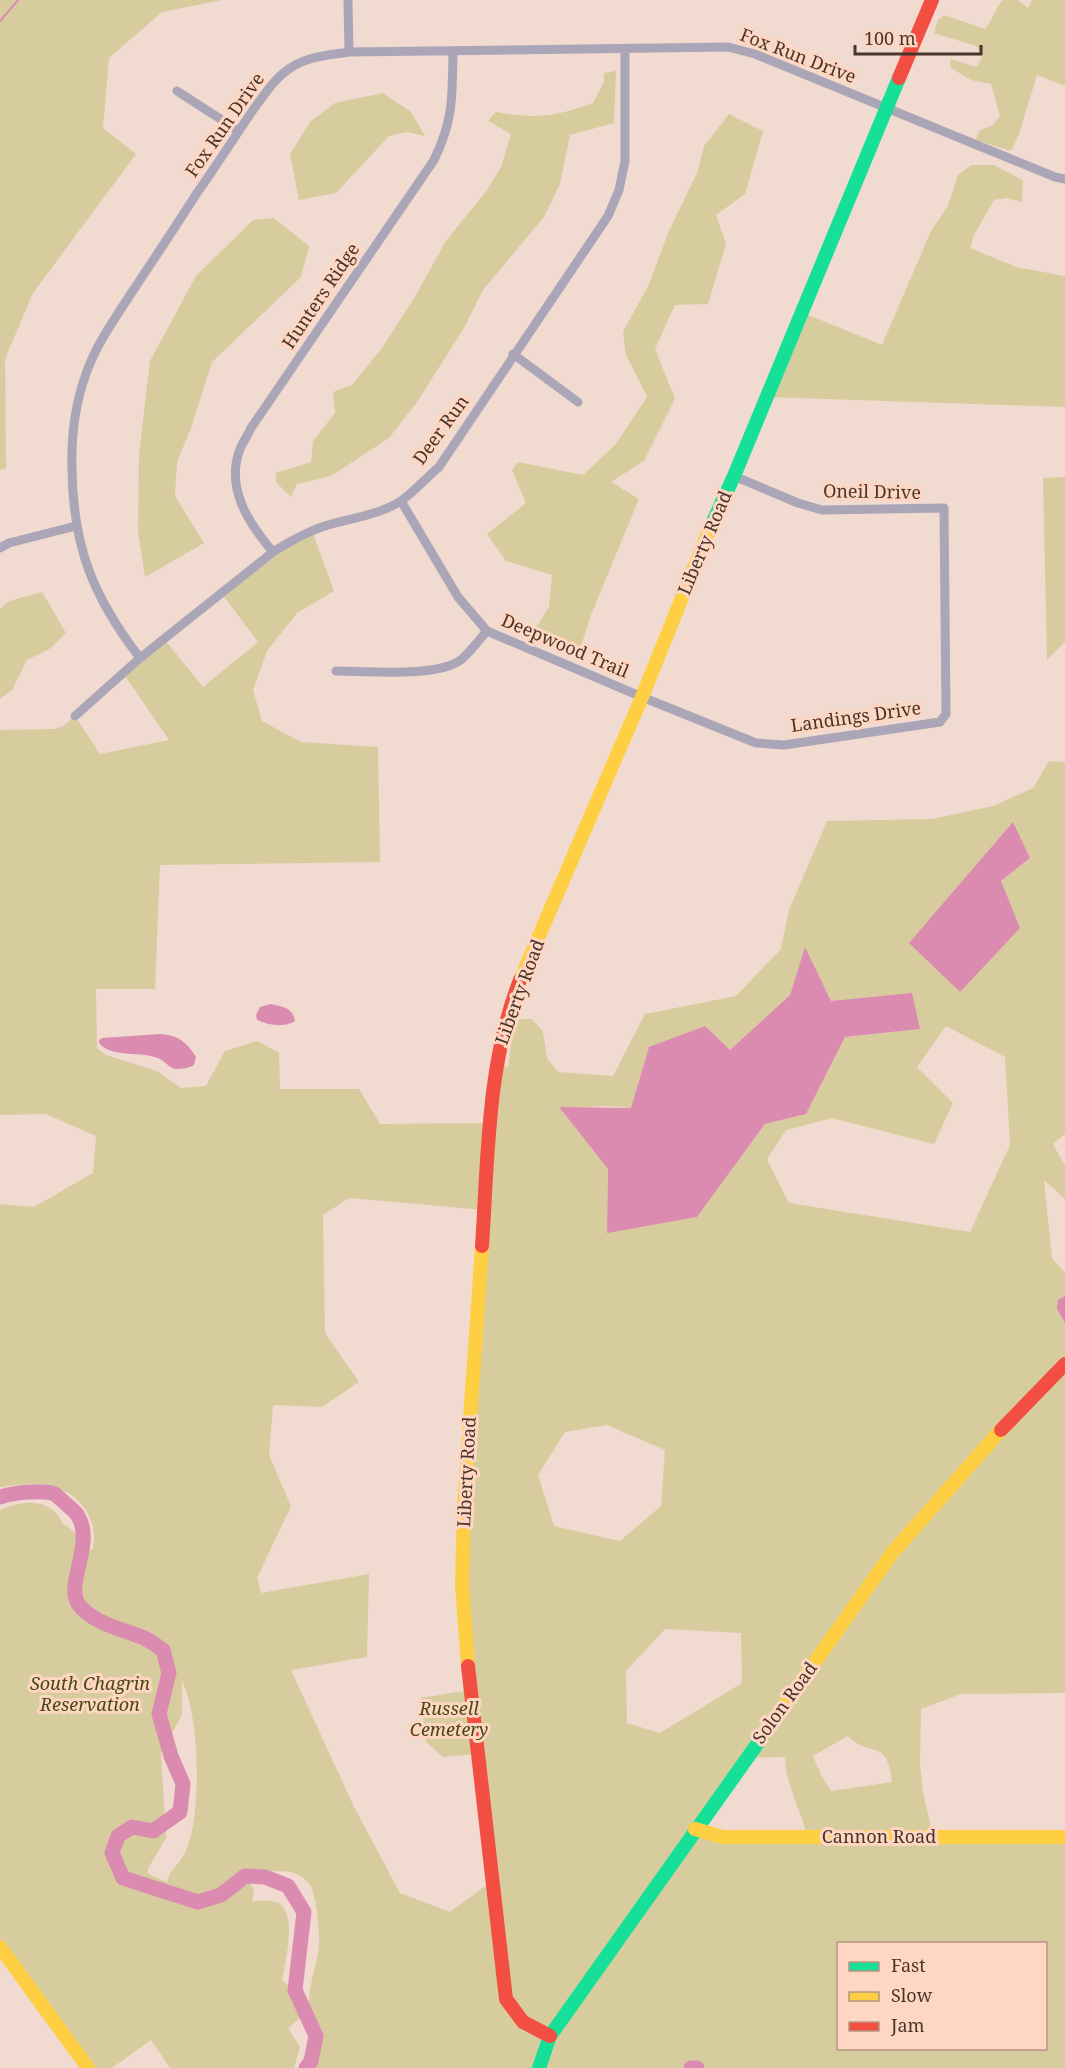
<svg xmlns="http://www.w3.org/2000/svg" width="1065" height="2068" font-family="'Noto Serif',serif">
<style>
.green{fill:#d7cc9e;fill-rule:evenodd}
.water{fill:#dc8bb0}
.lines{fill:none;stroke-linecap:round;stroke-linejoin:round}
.stream{stroke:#dc8bb0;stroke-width:2}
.river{stroke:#dc8bb0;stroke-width:15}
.street{stroke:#aba6b7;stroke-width:9}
.fast{stroke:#16e098;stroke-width:14}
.slow{stroke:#ffcf43;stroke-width:14}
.jam{stroke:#f24e42;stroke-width:14}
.labels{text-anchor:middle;stroke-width:6;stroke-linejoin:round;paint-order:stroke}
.street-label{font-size:18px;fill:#49352b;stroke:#ffd6c1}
.park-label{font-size:18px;font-style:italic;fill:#484814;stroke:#ffd6c1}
</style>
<rect width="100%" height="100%" fill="#f1dacf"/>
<!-- green -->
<path class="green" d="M0,0h222l-60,12 -53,46 -6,70 33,26 -103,139 -28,66 1,109 -6,2z
M1003,0h15l10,8 4,-8h33v86l-28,-11 -18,59 -8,17 -35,-11 3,-9 14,-6 7,-9 -9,-32 -20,-4 -20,-12 -1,-9 27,8 6,-12 -7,-9 -42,-13 4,-13 6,-5 41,14c9,-10 9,-20 18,-29z
M616,71l-2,52 -44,12 -10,49 -16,33 -61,73 -19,38 -47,74 -28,36 -58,38 -34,8 -6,13 -15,-15v-9l35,-11 2,-21 22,-28 -2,-21 19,-7 30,-37 34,-53 30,-54 41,-51 14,-23 10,-33 -23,-13 8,-9c39,7 59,5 97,-9l11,-21v-9z
M383,93l28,19 14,24 -18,-4 -18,4 -53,57 -37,7 -9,-46 20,-32 25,-19z
M729,114l34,17 -18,63 -29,21 10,29 -18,60 -33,1 -20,44 20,50 -31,62 -33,21 28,17 -48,116 -11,34 -48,-15 17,-27 3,-32 -46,-14 -19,-27 39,-31 -14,-33 6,-8 65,13 33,-31 31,-47 -21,-42 -3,-23 26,-48 19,-51 29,-60 7,-27z
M971,165h23l29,15 -1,22 -15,-4 -13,2 -20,35 -4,13 46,19 49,9v131l-299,-10 35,-85 81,33 49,-114 17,-25 10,-31z
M274,218l35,28 -8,31 -89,85 -21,66 -14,34 -2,34 29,47 -59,34 -7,-46 1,-76 11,-94 46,-85 57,-56z
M1065,477v165l-18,18 -4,-182z
M312,531l22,60 -37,22 -30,38 -14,39 9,31 39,21 77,5 2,115 -220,3 -5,124h-59l1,59 9,7 51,16 24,17 25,-2 19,-35 33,-10 21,12 1,36h79l21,35 111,-1 6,-57 11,1 5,-38 7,-10h12l11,13 4,26 11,14 55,4 32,-62 91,-18 45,-47 8,-39 38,-89 105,-2 61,-13 40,-18 16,-27 16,1v372l-12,10 12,22v33l-21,-19 8,78 13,15v420l-104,1 -40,15 -1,57 3,26 9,40h-126c-7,-26 -20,-48 -21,-75l-39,1 -51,71 28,8h342v231h-751c5,-16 9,-28 2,-44 -2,-7 -7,-15 -7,-22 0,-20 9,-39 10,-58 1,-11 -3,-51 -9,-59 -13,-19 -43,-16 -62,-6l6,12 -2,10c8,0 21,-2 28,3 17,14 5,58 2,76l16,14 4,23 -14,11 12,19 -6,21h-124l-19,-28 -39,28h-26l-86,-116v-442c23,-11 52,-12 63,14l6,3 23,24c10,-35 -19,-66 -54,-67 -12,0 -26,2 -38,3v-283l34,3 59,-34 3,-37 -50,-22 -46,1v-385l55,-1 8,-3 12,-10 25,38 69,-14 -46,-67 41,-34 39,48 55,-45 -36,-48 28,-22zM1013,823l17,35 -29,23zM805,948l26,53 88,28 -74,8 -39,77 -41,10 -68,93 -90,15 1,-63 -48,-61 49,-2 23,2 17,-61 81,3 60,-55zM946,1026l59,31 5,88 -40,87 -181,-29 -22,-44 19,-29 46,-12 102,26 19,-41 -36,-36zM349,1198l136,12 -23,375 8,105 -49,8 5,44 17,15 34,-3 15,127 -42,31 -50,-19 -46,-86 -63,-137 76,-13 2,-83 -108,19 -4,-15 34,-72 -22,-51 4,-50 49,2 37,-25 -34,-49 -2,-118zM607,1425l58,25 -4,56 -41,35 -66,-15 -16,-51 27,-43zM665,1629l76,4 1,50 -82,50 -33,-10 -1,-52zM182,1681c18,35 20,134 4,170 -5,12 -17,19 -19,31l-17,-7 -3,-5 19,-32 -5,-85 21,-38zM848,1736c22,23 39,0 44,46l-61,9 -10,-16 -8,-19zM838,1944h208v104h-208z
M42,592l24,41 -15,15 -24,12 -15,30 -12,9v-90l9,-8z"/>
<!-- water -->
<path class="water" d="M1013,822l17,36 -29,23 19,47 -60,64 -51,-49z
M805,947l26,54 81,-8 8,36 -75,8 -39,77 -41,10 -68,93 -90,16 1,-64 -49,-62 72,1 18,-61 56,-21 25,24 60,-55z
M271,1004c11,3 22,3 24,17 -11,7 -27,4 -38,-1l-1,-5 4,-8z
M160,1034c18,1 27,8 36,23l-2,8c-6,3 -11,4 -18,4 -7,-1 -10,-7 -16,-10 -18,-9 -47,0 -61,-16v-3l3,-2z
M1065,1296v27l-8,-14 1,-9z"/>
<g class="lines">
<!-- stream -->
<path class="stream" d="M0,21l18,-21"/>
<!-- river -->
<path class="river" d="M0,1497c13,-4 42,-8 55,-3 3,2 7,7 10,9 4,4 10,8 13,13 17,28 -14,69 1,89 15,19 44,24 65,33 7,3 13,8 19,12l6,23 -10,41 12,42 12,28 -3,28 -27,19 -21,-4 -14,9 -6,17 11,25 75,24 23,-7 24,-19 20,1 23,9 16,26 -9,78 21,46 -5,25 -5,7
M691,2068h6"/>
<!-- street -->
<path class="street" d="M348,0l1,52
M177,91l62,40
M513,354l65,48
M401,501l57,96 29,34 155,66 114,46 28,2 156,-23 6,-8 -2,-206 -122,2 -24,-7 -64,-27
M0,548l9,-5 67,-17
M273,552c-24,-28 -48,-64 -33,-103 3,-7 8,-14 11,-21l183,-268c20,-41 18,-64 19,-108
M140,658c-47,-61 -67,-111 -68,-189 -1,-33 3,-66 15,-98 10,-28 29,-54 45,-79 22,-33 44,-66 65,-99 19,-27 37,-55 56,-83 12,-16 22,-33 39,-43 17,-11 38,-12 57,-15l379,-5 27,7 300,123 10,2
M336,671c31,0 103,7 126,-12 9,-8 17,-19 25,-28
M75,716l65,-58 133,-106c16,-10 31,-19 49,-25 27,-9 55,-11 79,-26 13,-9 25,-23 38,-34l169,-251 11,-26 6,-29v-112"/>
<!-- fast -->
<path class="fast" d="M710,528l24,-52 165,-398
M539,2068l11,-32 215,-303"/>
<!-- slow -->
<path class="slow" d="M520,980l122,-283 68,-169
M468,1666l-6,-81 2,-77 18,-262
M765,1733l127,-180 109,-123
M695,1829l28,8h342
M0,1947l88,121"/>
<!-- jam -->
<path class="jam" d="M899,78l33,-78
M482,1246c6,-89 5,-182 38,-266
M1001,1430l64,-66
M468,1666l38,333 17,23 27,14"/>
</g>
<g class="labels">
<!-- street labels -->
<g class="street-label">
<text transform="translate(798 56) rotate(21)" y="6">Fox Run Drive</text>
<text transform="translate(225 125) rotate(-55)" y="6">Fox Run Drive</text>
<text transform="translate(321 296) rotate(-56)" y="6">Hunters Ridge</text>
<text transform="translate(441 430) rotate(-54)" y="6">Deer Run</text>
<text transform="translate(872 492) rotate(1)" y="6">Oneil Drive</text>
<text transform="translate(705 543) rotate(-67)" y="6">Liberty Road</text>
<text transform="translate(565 646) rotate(23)" y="6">Deepwood Trail</text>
<text transform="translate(856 717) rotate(-8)" y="6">Landings Drive</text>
<text transform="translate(520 992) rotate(-70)" y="6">Liberty Road</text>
<text transform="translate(467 1472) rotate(-87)" y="6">Liberty Road</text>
<text transform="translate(785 1703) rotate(-54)" y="6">Solon Road</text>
<text x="879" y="1843">Cannon Road</text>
</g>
<!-- park labels -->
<g class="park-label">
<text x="90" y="1690">South Chagrin<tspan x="90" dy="21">Reservation</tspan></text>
<text x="449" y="1715">Russell<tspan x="449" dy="21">Cemetery</tspan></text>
</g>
</g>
<!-- legend -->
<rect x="837" y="1942" width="210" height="108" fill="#ffd6c1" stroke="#b69685" stroke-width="1.5"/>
<rect x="849" y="1962" width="30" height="9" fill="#16e098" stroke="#b69685" stroke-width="1.5"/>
<text x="891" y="1972" font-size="18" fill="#49352b">Fast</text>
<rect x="849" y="1992" width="30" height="9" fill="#ffcf43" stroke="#b69685" stroke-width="1.5"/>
<text x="891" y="2002" font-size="18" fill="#49352b">Slow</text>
<rect x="849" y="2022" width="30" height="9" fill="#f24e42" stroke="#b69685" stroke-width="1.5"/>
<text x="891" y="2032" font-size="18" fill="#49352b">Jam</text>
<!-- scale -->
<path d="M855 45v9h126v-9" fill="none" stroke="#49352b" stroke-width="3"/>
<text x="864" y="45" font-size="18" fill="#49352b" stroke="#ffd6c1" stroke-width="4.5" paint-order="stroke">100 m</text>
</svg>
